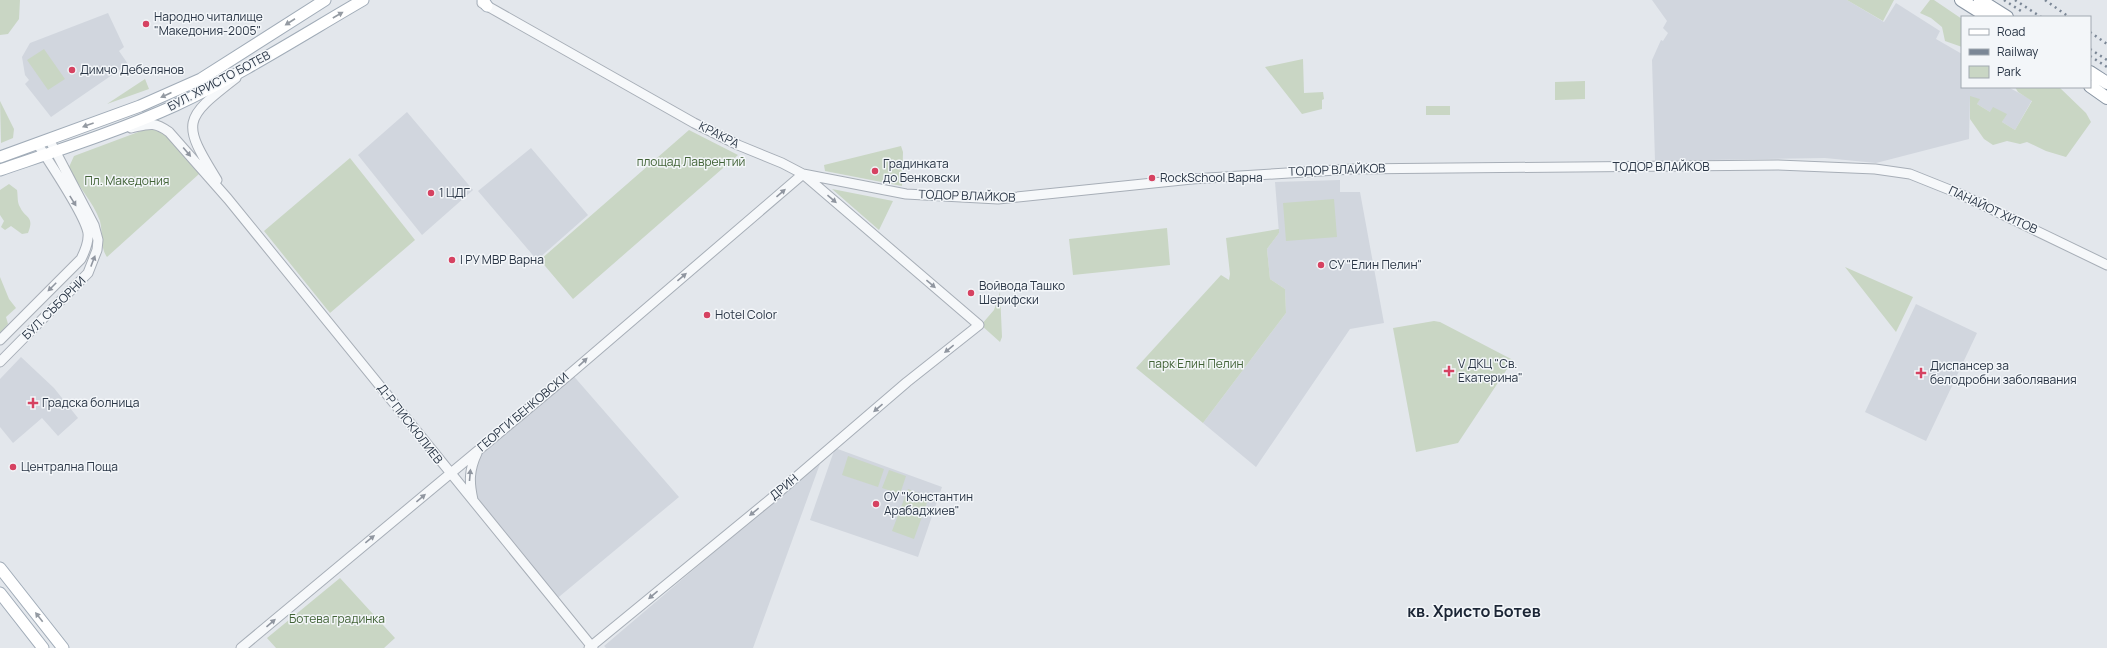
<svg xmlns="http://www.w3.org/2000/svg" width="2107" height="648" font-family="Manrope,sans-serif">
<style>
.built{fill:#d1d6de}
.green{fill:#c9d6c4}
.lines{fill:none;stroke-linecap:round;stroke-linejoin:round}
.tertiary-casing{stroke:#a7aeb7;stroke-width:11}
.primary-casing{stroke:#a1acb8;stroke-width:13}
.trunk-casing{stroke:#8995a3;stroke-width:14}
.tertiary{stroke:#f6f8fa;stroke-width:9}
.primary{stroke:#fff;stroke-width:11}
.trunk{stroke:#fff;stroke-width:12}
.rail{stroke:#7b8796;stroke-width:2.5;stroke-dasharray:2 4;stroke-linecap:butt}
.oneway{fill:#949aa2}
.oneway2{fill:#9096a0}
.poi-dot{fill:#d64261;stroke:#f3f6f9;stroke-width:1.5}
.labels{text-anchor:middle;stroke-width:3;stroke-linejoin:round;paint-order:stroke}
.poi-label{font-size:12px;fill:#293545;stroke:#f3f6f9;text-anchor:start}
.street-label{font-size:12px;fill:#293545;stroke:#f3f6f9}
.park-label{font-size:12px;fill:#416236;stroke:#f3f6f9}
.district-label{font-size:16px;font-weight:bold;fill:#1c2636;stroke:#f3f6f9}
</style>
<rect width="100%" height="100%" fill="#e3e7ec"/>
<!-- built -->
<path class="built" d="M1652,0h195l37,22 12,-19 44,28 -4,8 26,15v33h46l24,13 -17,30 -13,-8 4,-8 -16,-2 -13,-8 2,-5 -9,-2 -1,42 -93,24 -51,-5 -170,3 -3,-101 9,-20 2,1 5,-8 -5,-5 4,-7z
M108,13l16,34 -5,4 9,13 -77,53 -26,-33 4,-4 -4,-5 -3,-18 8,-14z
M407,112l66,78 -51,45 -64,-80z
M531,148l57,67 -51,45 -59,-69z
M1340,180v12h20l24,131 -34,6 -94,138 -53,-44 83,-110 -1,-24 -15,-10 -3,-30 12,-16 -4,-51z
M1916,304l61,29 -51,108 -61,-29z
M21,357l33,31 24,30 -20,18 -16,-18 -29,25 -13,-16v-48z
M571,373l108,124 -125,104 -80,-99 -3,-36 7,-17z
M835,448l107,39 -24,70 -108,-37z
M821,461l-68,187h-147l-2,-2z"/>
<!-- green -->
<path class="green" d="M0,0h20l-1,19 -11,15 -8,1z
M1847,0h47l-11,21z
M1930,0h4l28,19v28l-17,-6 -3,-14 -11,-9 -11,-5z
M44,49l21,30 -17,11 -21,-30z
M1303,59l1,34 19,-1 1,7 -2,1v9l-20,5 -37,-47z
M145,79l4,10 -42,15z
M1585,81v18l-30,1v-18z
M2015,87h44l27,26 5,9 -25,35 -20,-6 -19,-9 -7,2 -13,-3 -14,4 -9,-6 -14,-20v-23l10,3 -3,5 13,8 3,-5 14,7 -5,8 13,8 17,-29 -14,-9z
M0,101l14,28 -1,9 -12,5z
M1426,106h24v9h-24z
M149,128h7l7,3 36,43 -92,83c-7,-9 -4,-25 -7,-36 -7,-20 -23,-35 -31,-54l5,-11z
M689,130l49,25 -165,144 -33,-39z
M901,146l2,6 -1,34 -77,-15 -1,-6z
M350,158l65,82 -85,73 -66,-82z
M9,184l8,6c1,5 0,13 3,17 5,12 15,8 8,26l-6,1 -11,-8 -6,4 -4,-3 3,-6 -4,-6v-25z
M832,189l61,12 -14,29z
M1334,199l3,38 -51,4 -3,-38z
M1167,228l3,37 -97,10 -4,-36z
M1279,229v4l-12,16 3,30 15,10 1,24 -83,110 -67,-55 85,-93 8,5 1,-6 -4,-36z
M1845,267l68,30 -17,35z
M0,277l9,22 7,9 -10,9 2,7 -8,9z
M1000,292l2,45 -2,5 -19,-17 13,-15z
M1434,321l6,1 73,38 -55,83 -42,9 -23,-124z
M848,456l36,13 -6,18 -36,-12z
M889,470l17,6 -6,18 -18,-6z
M908,489l21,8 -15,42 -22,-8z
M340,578l55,60 -11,10h-108l-9,-10z"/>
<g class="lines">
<!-- tertiary casing -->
<g class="tertiary-casing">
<path id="tertiary" d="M482,3l212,120 44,22 44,18 21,11 176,151 -72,57 -134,115 -184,151
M131,128c18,-4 23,-7 38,4l59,67 365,449
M803,174l103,20 92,5 194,-20 160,-10 426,-4 97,4 35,5 50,20 147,71
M217,180c-36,-58 -34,-61 19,-102
M0,340l81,-81c4,-8 8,-17 7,-26 -3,-19 -39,-71 -51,-90
M0,362l88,-89 9,-23 1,-10 -4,-15 -45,-86
M473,500c-4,-18 -4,-30 4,-47
M241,648l330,-275 232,-199"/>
</g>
<!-- primary casing -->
<g class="primary-casing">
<path id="primary" d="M483,0l4,6
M0,157l140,-51 61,-27 124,-79
M0,170c59,-20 119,-39 176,-65 64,-30 125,-69 187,-105
M0,568l63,80
M0,593l43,55"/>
</g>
<!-- trunk casing -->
<g class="trunk-casing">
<path id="trunk" d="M1961,0l27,17
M1980,0l27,17
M2090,72l17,11
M2090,86l17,12"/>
</g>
<!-- tertiary -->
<use href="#tertiary" class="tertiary"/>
<!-- primary -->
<use href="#primary" class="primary"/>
<!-- trunk -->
<use href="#trunk" class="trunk"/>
<!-- rail -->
<path class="rail" d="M2004,0l17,11
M2015,0l26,17
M2045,0l24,17
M2090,32l17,12
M2090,49l17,11
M2090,56l17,11"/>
</g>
<!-- one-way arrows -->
<defs><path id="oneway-solid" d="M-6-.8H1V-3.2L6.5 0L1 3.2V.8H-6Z"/></defs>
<g class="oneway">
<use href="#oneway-solid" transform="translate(338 15) rotate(-30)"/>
<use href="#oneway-solid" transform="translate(290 22) rotate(147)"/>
<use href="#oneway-solid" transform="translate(166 95) rotate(156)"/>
<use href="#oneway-solid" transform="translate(88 125) rotate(160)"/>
<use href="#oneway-solid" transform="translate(39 617) rotate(-128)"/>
</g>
<g class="oneway2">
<use href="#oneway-solid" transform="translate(187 152) rotate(50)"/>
<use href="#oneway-solid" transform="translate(781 193) rotate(-41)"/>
<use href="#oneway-solid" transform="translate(832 199) rotate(41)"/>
<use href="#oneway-solid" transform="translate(73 201) rotate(58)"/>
<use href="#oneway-solid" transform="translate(93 261) rotate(-69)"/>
<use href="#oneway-solid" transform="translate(682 277) rotate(-40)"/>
<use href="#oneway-solid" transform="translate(931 284) rotate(40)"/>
<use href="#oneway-solid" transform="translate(52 287) rotate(135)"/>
<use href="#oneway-solid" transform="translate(949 349) rotate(141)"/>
<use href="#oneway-solid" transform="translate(583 362) rotate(-43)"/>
<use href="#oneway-solid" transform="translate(878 408) rotate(139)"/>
<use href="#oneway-solid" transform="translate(470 475) rotate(-85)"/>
<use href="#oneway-solid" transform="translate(421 498) rotate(-40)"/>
<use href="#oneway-solid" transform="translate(754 512) rotate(141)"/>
<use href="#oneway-solid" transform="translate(370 539) rotate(-39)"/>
<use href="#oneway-solid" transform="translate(653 595) rotate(140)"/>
<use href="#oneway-solid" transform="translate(271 623) rotate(-41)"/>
</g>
<!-- markers -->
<g class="poi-dot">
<circle cx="146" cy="24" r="4"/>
<circle cx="72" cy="70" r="4"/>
<circle cx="875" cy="171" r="4"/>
<circle cx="1152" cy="178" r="4"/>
<circle cx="431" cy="193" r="4"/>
<circle cx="452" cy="260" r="4"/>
<circle cx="1321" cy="265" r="4"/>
<circle cx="971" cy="293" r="4"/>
<circle cx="707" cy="315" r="4"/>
<path d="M1447 365h4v4h4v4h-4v4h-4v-4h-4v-4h4z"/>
<path d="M1919 367h4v4h4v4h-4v4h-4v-4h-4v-4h4z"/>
<path d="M31 397h4v4h4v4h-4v4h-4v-4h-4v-4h4z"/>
<circle cx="13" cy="467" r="4"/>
<circle cx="876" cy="504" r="4"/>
</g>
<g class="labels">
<!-- poi labels -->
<g class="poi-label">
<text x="154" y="21">Народно читалище<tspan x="154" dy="14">"Македония-2005"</tspan></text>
<text x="80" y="74">Димчо Дебелянов</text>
<text x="883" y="168">Градинката<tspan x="883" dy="14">до Бенковски</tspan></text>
<text x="1160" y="182">RockSchool Варна</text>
<text x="439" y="197">1 ЦДГ</text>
<text x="460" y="264">I РУ МВР Варна</text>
<text x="1329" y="269">СУ "Елин Пелин"</text>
<text x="979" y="290">Войвода Ташко<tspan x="979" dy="14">Шерифски</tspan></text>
<text x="715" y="319">Hotel Color</text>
<text x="1458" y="368">V ДКЦ "Св.<tspan x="1458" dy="14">Екатерина"</tspan></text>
<text x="1930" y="370">Диспансер за<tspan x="1930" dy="14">белодробни заболявания</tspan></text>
<text x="42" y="407">Градска болница</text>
<text x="21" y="471">Централна Поща</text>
<text x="884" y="501">ОУ "Константин<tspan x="884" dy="14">Арабаджиев"</tspan></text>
</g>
<!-- street labels -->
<g class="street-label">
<text transform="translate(219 81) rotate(-28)" y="4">БУЛ. ХРИСТО БОТЕВ</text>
<text transform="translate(719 135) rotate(27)" y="4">КРАКРА</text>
<text x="1661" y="171">ТОДОР ВЛАЙКОВ</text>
<text transform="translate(1337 170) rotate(-2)" y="4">ТОДОР ВЛАЙКОВ</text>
<text transform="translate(967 196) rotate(2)" y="4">ТОДОР ВЛАЙКОВ</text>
<text transform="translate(1993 210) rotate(25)" y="4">ПАНАЙОТ ХИТОВ</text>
<text transform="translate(54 308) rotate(-45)" y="4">БУЛ. СЪБОРНИ</text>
<text transform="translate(523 412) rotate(-40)" y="4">ГЕОРГИ БЕНКОВСКИ</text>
<text transform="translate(410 424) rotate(52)" y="4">Д-Р ПИСКЮЛИЕВ</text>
<text transform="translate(784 487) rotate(-40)" y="4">ДРИН</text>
</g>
<!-- park labels -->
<g class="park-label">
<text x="691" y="166">площад Лаврентий</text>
<text x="127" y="185">Пл. Македония</text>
<text x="1196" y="368">парк Елин Пелин</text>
<text x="337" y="623">Ботева градинка</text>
</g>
<!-- district labels -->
<g class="district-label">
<text x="1474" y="617">кв. Христо Ботев</text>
</g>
</g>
<!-- legend -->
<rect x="1961" y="16" width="130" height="72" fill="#f3f6f9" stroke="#a2a9b1"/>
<rect x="1969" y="29" width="20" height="6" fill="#ffffff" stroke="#a2a9b1"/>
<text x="1997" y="36" font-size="12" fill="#293545">Road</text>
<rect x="1969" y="49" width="20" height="6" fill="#7b8796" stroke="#a2a9b1"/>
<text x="1997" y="56" font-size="12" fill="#293545">Railway</text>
<rect x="1969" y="66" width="20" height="12" fill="#c9d6c4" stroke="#a2a9b1"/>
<text x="1997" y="76" font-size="12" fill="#293545">Park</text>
</svg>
